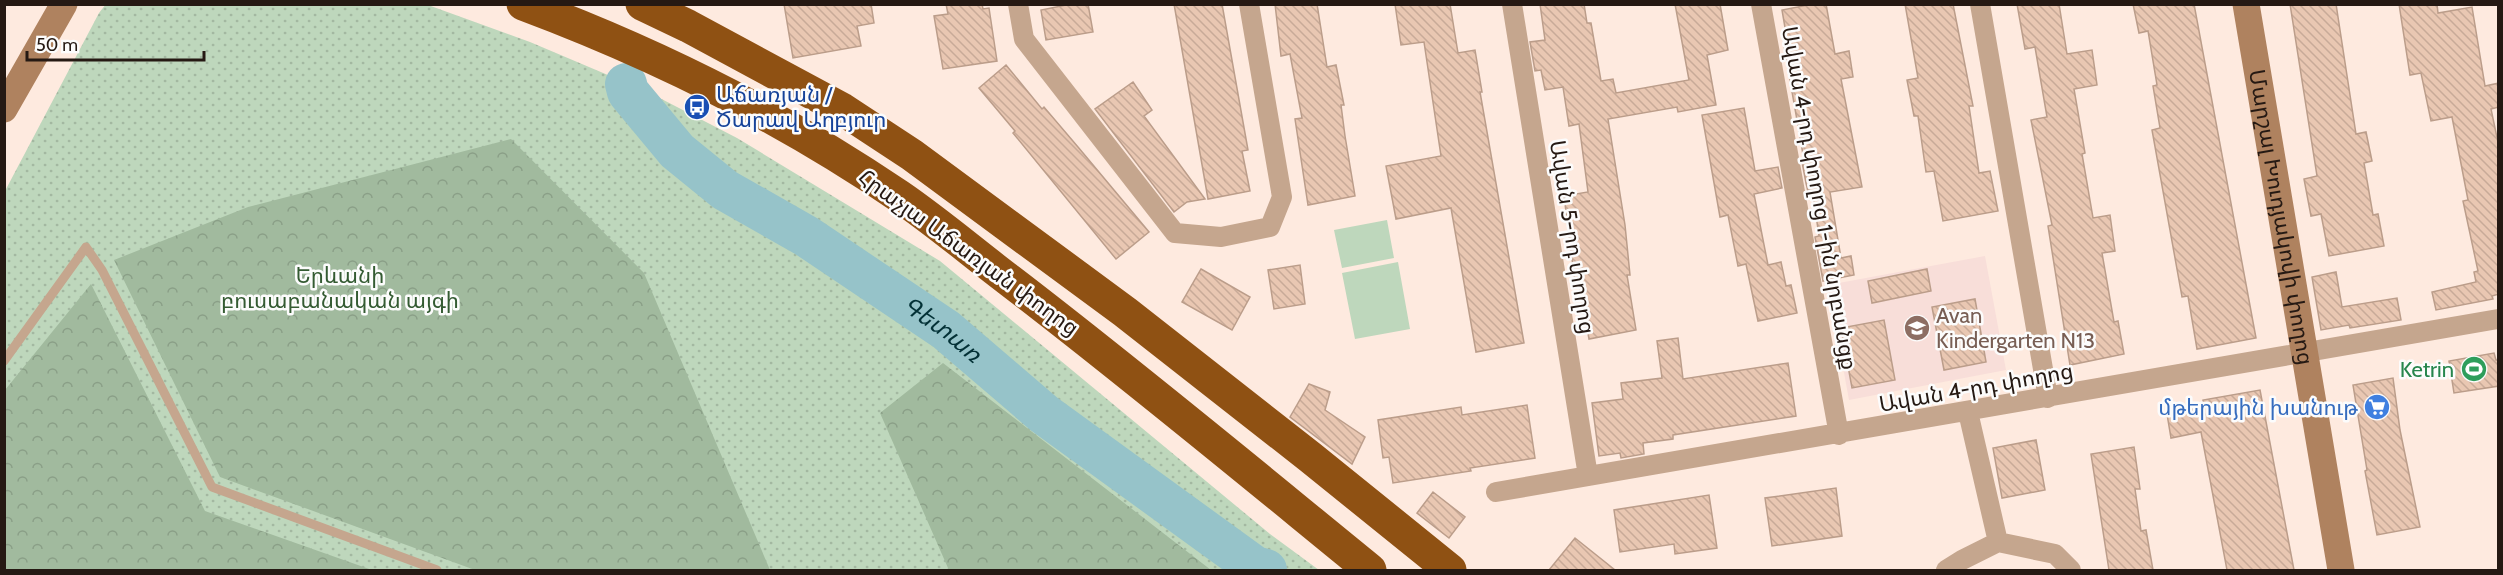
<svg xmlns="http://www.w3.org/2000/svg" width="2503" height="575" font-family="Cabin,'Noto Sans Armenian',sans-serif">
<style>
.education{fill:#f8ded9}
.grass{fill:url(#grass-dots)}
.forest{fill:url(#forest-crowns)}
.park{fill:#bed7bc}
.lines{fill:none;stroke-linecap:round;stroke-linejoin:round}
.river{stroke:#96c3c9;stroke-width:42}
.building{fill:url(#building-back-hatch);stroke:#bb9d8a;stroke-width:1.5}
.lane{stroke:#c5a68e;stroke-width:9}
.street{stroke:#c5a68e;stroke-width:20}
.secondary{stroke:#af825f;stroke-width:27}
.highway{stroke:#8f5113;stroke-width:33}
.labels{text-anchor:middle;stroke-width:5;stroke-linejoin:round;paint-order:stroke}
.transit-label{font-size:22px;fill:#164399;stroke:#fcfcfc;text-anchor:start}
.street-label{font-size:22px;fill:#251913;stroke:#fcfcfc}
.park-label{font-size:22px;fill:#345b32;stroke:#fcfcfc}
.education-label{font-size:22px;fill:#785e54;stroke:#fcfcfc;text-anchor:start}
.leisure-label{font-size:22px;fill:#27864d;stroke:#fcfcfc;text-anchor:end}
.shop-label{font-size:22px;fill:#366cbe;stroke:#fcfcfc;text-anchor:end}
.water-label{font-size:24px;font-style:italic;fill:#033136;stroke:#fcfcfc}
</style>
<defs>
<pattern id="grass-dots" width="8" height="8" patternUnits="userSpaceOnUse" patternTransform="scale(1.5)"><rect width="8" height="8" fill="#bed7bc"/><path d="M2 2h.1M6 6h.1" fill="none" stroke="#a3b8a1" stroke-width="1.8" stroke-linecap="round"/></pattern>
<pattern id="forest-crowns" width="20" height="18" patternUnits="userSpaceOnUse" patternTransform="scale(1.5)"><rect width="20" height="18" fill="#a1ba9e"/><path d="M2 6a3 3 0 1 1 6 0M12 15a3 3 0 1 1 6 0" fill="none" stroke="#8a9f87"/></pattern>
<pattern id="building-back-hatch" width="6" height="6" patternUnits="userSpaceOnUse" patternTransform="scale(1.5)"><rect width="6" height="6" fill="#e9c7b2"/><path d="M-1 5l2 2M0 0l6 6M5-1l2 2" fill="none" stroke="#c8aa98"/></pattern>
</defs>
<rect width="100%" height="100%" fill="#feeadf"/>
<!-- education -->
<path class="education" d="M1985,256l21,114 -157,30 -21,-115z"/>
<!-- grass -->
<path class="grass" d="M106,4l322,1 102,37 118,50 89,46 203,123 330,273 49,36h-1314v-379l94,-178z"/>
<!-- forest -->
<path class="forest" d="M511,139l133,134 126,297h-295l-255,-93 -106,-217 134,-53z
M91,284l114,227 167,59h-367v-180z
M943,363l268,207h-264l1,-2 -68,-155z"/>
<!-- park -->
<path class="park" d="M1387,220l7,38 -52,10 -8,-38z
M1398,262l12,67 -55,10 -13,-66z"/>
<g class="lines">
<!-- river -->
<path class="river" id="s1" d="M626,84l2,8 49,59 48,39 81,46 140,94 98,84 211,153 11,3"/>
</g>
<!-- building -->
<path class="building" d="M784,4h87l3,19 -17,3 4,20 -68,12z
M946,4h36l1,5 6,-1 8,53 -54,8 -9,-53 14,-2z
M1071,4h17l5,28 -47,8 -5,-30z
M1174,4h48l26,146 -6,1 8,40 -42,8z
M1275,4h42l10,63 9,-2 8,40h-3l4,31 10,60 -47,9 -13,-86 7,-1 -12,-64 -9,2z
M1395,4h55l8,49 17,-3 7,42h-2l44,251 -48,9 -25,-144 -55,11 -10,-53 55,-10 -17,-114 -23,3z
M1540,4h44l3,19h4l10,58 12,-2 3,14 73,-13 -14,-76h45l8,46 -21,5 9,50 -38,7 -1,-5 -69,12 17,106 5,50h-3l9,55 -47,9 -10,-57h-4l-11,-86 24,-4 -9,-68 -10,2 -6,-39 -18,3 -4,-20 -6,1 -5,-29 15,-2z
M1813,4h13l9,50 14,-3 4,26 -12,2 21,108 -32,5 11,66 10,-2 3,19 -31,6 -8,-44 4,-1 -6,-41 -4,1 -3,-13 -4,-21 2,-2 -20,-114 4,-1 -6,-35z
M1905,4h48l20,102h-4l10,67 11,-2 8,40 -55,10 -9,-50 -8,1 -8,-56h-4l-7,-36 11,-2z
M2017,4h42l8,50 25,-4 5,35 -23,4 11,64 -3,1 11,64 17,-3 5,36 -13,2 12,69 4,-1 6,33 -54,11 -22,-139 4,-1 -21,-105 16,-3 -12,-70 -10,2z
M2133,4h61l62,334 -59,11 -9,-53 -6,1 -30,-167 8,-2 -7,-42 4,-1 -9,-54 -9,2z
M2290,4h46l20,130 10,-2 6,29 -8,2 9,52 5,-1 6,32 -55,10 -8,-42 -10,2 -7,-37 13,-3z
M2399,4h38l1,9 34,-6 13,79 14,-3v24l-8,2 8,38v147l-7,2 1,3 -57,11 -4,-18 44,-10 -2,-10 4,-1 -15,-70 5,-1 -16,-83 -21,4 -10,-48 -11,2z
M1006,65l36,44 2,-2 34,40 71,85 -33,27 -103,-126 2,-2 -36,-43z
M1133,82l19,28 -8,6 61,83 -18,3 -13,10 -79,-103z
M1744,108l11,63 23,-4 4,21 -28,6 14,71 13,-3 5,24 5,-1 6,28 -39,8 -12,-57 -8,2 -10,-51 -8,2 -18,-102z
M1300,265l5,39 -31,5 -6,-39z
M1201,269l49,28 -18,33 -50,-28z
M1927,269l4,22 -59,12 -4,-22z
M2336,272l6,35 55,-9 4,22 -51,8 -1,-3 -28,5 -9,-53z
M1975,299l11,63 -42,8 -12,-63z
M1884,320l11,60 -43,8 -11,-60z
M1678,338l5,41 105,-16 8,53 -123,19v4l-30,4 1,11 -23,4 -1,-5 -21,3 -7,-53 31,-4 -2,-16 41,-5 -5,-37z
M2494,353l2,7h3v26l-45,7 -5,-32z
M2393,378l7,52 20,97 -43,8 -12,-64 2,-1 -14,-85z
M1309,384l21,8 -5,18 40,27 -13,27 -62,-47z
M2260,390l34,180h-67l-26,-138 -30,6 -4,-24 37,-7 -1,-7z
M1527,405l8,53 -65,10 1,3 -78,12 -4,-26 -6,1 -5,-38 83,-13 1,8z
M2036,440l9,50 -43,8 -9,-50z
M2134,447l6,42h-5l6,42 5,-1 7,40h-44l-18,-116z
M1836,488l6,48 -70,10 -7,-48z
M1433,492l32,25 -16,21 -32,-25z
M1709,495l8,53 -42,6 -1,-10 -54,8 -6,-42z
M1575,538l40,32h-66z"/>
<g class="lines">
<!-- lane -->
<path class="lane" d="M4,361l82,-114 16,23 110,217 225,83"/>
<!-- street -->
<path class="street" d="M1018,4l6,35 151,194 46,4 49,-10 12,-30 -33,-193
M1512,4l76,472
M1761,4l78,431
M1980,4l68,394
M1968,412l30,130
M1496,492l1002,-173
M1946,570l16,-10 36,-18 57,12 16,16"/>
<!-- secondary -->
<g class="secondary">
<path id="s2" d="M2246,4l95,566"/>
<path d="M4,109l60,-105"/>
</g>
<!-- highway -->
<path class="highway" d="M523,4c131,49 260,113 376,192 38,26 73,56 110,84 123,94 242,193 361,290
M642,4l46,22 154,83 70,46 213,157 185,145 140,113"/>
</g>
<!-- icons -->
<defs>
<g id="bus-disc" transform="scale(1.35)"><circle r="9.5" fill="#1a4fb4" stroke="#fcfcfc"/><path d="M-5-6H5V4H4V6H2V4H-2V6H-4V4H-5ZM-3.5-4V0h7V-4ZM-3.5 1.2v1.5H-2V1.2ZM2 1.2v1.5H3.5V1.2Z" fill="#fff"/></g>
<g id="school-disc" transform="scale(1.35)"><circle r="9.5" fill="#8d6e63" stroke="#fcfcfc"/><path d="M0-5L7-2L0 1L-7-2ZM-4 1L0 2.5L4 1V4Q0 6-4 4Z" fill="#fff"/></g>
<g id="stadium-disc" transform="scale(1.35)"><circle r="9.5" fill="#2e9e5b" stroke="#fcfcfc"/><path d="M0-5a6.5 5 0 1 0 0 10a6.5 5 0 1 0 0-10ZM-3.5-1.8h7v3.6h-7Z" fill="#fff"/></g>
<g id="supermarket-disc" transform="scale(1.35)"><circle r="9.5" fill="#3f7fe0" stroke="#fcfcfc"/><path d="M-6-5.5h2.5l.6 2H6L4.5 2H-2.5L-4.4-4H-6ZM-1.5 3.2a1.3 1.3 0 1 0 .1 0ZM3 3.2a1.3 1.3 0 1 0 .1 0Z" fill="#fff"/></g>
</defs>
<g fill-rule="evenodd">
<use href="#bus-disc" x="697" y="107"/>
<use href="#school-disc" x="1917" y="328"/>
<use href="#stadium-disc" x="2474" y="369"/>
<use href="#supermarket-disc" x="2377" y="407"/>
</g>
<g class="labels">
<!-- transit labels -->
<g class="transit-label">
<text x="716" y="102">Աճառյան /<tspan x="716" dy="25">Ծարավ Աղբյուր</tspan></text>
</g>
<!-- street labels -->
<g class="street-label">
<text transform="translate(1820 198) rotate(80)" y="8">Ավան 4-րդ փողոց 1-ին նրբանցք</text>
<text dy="8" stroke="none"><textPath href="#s2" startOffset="216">Մարշալ Խուդյակովի փողոց</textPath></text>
<text transform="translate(1573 237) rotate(81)" y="8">Ավան 5-րդ փողոց</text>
<text transform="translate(969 252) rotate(36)" y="8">Հրաչյա Աճառյան փողոց</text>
<text transform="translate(1976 387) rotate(-10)" y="8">Ավան 4-րդ փողոց</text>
</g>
<!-- park labels -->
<g class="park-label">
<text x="340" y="283">Երևանի<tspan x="340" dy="25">բուսաբանական այգի</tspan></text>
</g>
<!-- education labels -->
<g class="education-label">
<text x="1936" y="323">Avan<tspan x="1936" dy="25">Kindergarten N13</tspan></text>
</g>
<!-- leisure labels -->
<g class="leisure-label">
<text x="2454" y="377">Ketrin</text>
</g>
<!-- shop labels -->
<g class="shop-label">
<text x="2358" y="415">մթերային խանութ</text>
</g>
<!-- water labels -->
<g class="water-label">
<text dy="8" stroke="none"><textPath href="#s1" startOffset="405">Գետառ</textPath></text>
</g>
</g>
<!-- border -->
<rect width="2503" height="575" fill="none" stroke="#251913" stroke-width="12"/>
<!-- scale -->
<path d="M27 51v9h177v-9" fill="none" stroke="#251913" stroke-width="3"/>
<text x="36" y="51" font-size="18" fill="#251913" stroke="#fcfcfc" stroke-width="4.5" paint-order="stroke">50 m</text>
</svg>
